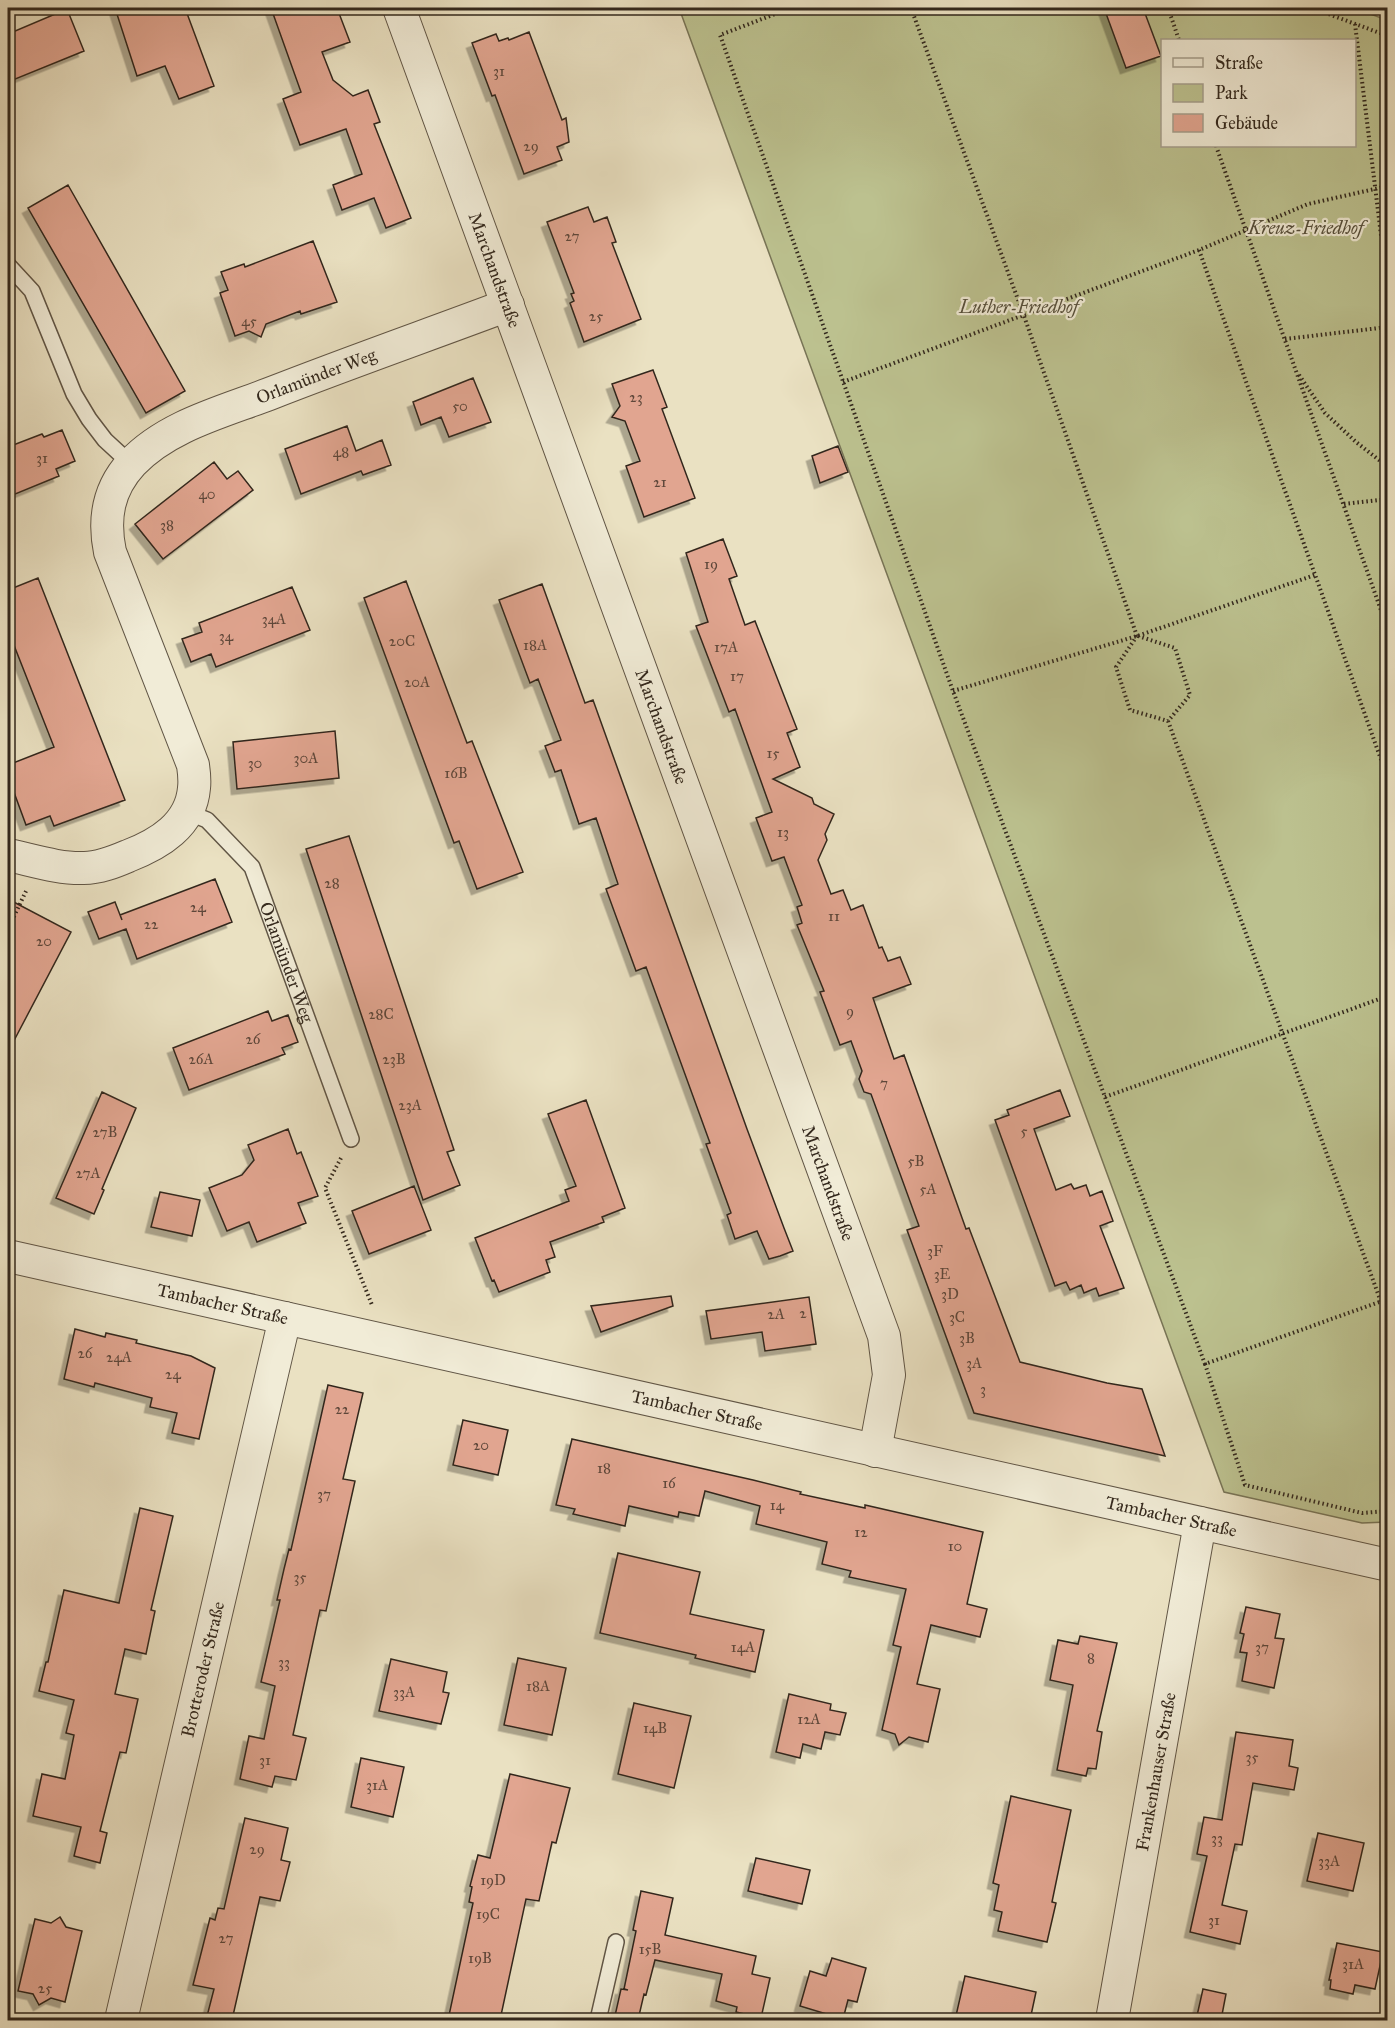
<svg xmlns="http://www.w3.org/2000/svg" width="1395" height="2028" font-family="'IM FELL Great Primer',serif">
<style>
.green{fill:#bcc18f;stroke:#787456;stroke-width:1.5;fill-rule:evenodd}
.building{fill:#e1a590;stroke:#33281d;stroke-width:1.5;filter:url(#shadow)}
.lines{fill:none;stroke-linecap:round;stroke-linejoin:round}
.lane-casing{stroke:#615646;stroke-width:18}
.street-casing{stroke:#615646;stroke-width:34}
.path{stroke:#33281d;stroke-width:4;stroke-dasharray:1.5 3;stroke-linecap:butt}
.lane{stroke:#f1ecd7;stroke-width:15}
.street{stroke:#f1ecd7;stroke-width:32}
.labels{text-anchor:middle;stroke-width:4.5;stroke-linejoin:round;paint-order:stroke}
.number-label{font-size:15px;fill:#5e473a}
.park-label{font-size:18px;font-style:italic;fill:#554e3a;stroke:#f1ecd7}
.street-label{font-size:18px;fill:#33281d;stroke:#f1ecd7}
</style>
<defs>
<filter id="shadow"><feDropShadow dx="-5.5" dy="5.5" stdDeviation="0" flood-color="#0004"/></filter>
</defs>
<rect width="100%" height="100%" fill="#eae1c2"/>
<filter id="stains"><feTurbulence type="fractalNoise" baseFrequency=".00333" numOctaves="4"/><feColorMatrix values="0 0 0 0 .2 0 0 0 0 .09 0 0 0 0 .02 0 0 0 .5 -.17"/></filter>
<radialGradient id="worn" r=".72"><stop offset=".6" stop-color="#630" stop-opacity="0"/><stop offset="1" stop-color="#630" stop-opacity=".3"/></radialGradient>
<!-- green -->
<path class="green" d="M679,8h675l33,12v1502l-25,1 -138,-31zM1162,40h192v106h-192z"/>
<!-- building -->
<path class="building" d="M115,8h70l29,78 -35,13 -14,-33 -28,10z
M271,8h66l13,34 -28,10 11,28 20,16 15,-6 12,32 -6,2 37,94 -25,10 -12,-30 -32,12 -9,-25 29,-11 -16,-45 -46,16 -17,-46 18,-7z
M1104,8h39l18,48 -35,12z
M67,9l17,42 -76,31v-48z
M529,32l33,88 4,-2 3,24 -12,5 5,13 -38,14 -29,-79 -3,1 -20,-53 24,-9 3,7 9,-3 1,2z
M68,185l117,206 -39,22 -118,-205z
M588,207l6,15 13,-5 9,25 -4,1 29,76 -57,23 -14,-39 4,-2 -3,-7 3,-1 -27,-71z
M313,241l24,61 -36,12 -1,-3 -34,13 -5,13 -12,-6 -14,5 -15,-43 8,-3 -7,-18 23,-8 1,3z
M653,370l14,37 -5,2 33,89 -51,19 -18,-51 14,-5 -15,-40 -13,-4 8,-11 -8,-22z
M473,378l18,44 -42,15 -8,-20 -20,8 -8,-23z
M347,426l9,25 26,-11 9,25 -28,10 -2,-4 -60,23 -16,-45z
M62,430l13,31 -19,8 3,7 -51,21v-50l34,-13 2,3z
M838,446l10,26 -28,11 -8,-27z
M214,462l13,17 11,-8 15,19 -90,69 -28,-35z
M723,539l14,37 -8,3 16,46 10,-4 42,108 -10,4 13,34 -27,12 39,19 2,6 20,10 -9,20 2,6 -9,20 13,34 12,-4 8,20 12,-5 16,43 3,-1 6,14 12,-4 11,27 -38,14 21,61 10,-4 62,174 3,-1 51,134 87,21 35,6 23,67 -191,-43 -67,-183 12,-4 -48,-132 -7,-2 -5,-13 3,-8 -11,-30 -11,4 -20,-53 4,-1 -27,-66 5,-2 -5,-16 5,-2 -18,-48 -12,4 -16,-43 16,-6 -37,-103 -6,3 -33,-86 12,-4 -22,-69z
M38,578l87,222 -71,26 -4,-10 -24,9 -18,-49v-11l46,-18 -46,-117v-40z
M406,581l61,162 5,-2 51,131 -46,17 -18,-48 -5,2 -90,-245z
M542,584l43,119 8,-3 154,429 37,99 9,23 -13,5 -11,3 -12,-28 -22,8 -8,-24 4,-2 -25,-69 4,-1 -64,-176 -10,4 -30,-82 12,-5 -22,-66 -17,6 -18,-54 -6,2 -10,-26 16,-6 -23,-61 -8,4 -31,-83z
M292,587l18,43 -94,37 -5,-13 -20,8 -9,-23 20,-7 -3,-9z
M335,731l4,47 -102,11 -4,-47z
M349,836l105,314 -7,2 13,33 -37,15 -117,-351z
M215,879l17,43 -95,37 -11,-30 -27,10 -11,-27 27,-10 7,18 -2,-5z
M8,899l63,33 -63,120z
M268,1011l4,10 16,-6 10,27 -16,6 3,6 -96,36 -16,-42z
M1060,1090l10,26 -36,13 22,61 15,-6 3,5 12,-4 4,11 12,-5 11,30 -13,5 24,62 -25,8 -3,-8 -12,5 -3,-8 -11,5 -4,-8 -11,4 -60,-166 14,-5 -2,-5z
M102,1092l34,16 -34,81 2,1 -10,24 -38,-16z
M586,1100l39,108 -23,9 2,5 -54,20 5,15 -9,3 4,12 -51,20 -5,-12 -2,1 -17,-43 94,-37 -4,-11 11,-4 -28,-72z
M288,1129l9,25 4,-2 17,44 -20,7 8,20 -49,19 -8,-20 -22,9 -18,-43 33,-13 12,-15 -6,-15z
M414,1186l17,44 -62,24 -17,-43z
M160,1192l40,8 -8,36 -41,-9z
M671,1296l2,10 -72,26 -10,-26z
M809,1297l7,47 -51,7 -3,-19 -51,7 -5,-28z
M75,1329l30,8 1,-4 31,7 -1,3 55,13 24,12 -16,71 -27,-6 5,-20 -27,-6 2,-9 -57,-15 -1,4 -30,-8z
M328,1385l35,8 -20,86 12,2 -29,130 -6,-1 -27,125 13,3 -10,42 -21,-4 -3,11 -32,-8 9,-43 15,3 11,-53 -14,-4 19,-82h-3l7,-31 5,-20 2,1z
M463,1420l45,10 -10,45 -45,-10z
M572,1439l181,41 48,12 -1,2 65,14v-3l118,27 -16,72 20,5 -7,28 -49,-12 -14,59 23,5 -12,53 -19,-5 -10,8 -4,-11 -13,-4 19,-83 -8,-2 13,-56 -57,-12 2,-6 -29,-7 5,-22 -71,-18 4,-18 -55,-15 -6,25 -20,-4 -1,5 -49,-11 -4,20 -52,-12 2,-5 -19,-4z
M140,1508l33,8 -22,94 4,1 -9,43 -21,-5 -10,45 23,5 -12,54 -6,-1 -20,79 7,2 -7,30 -26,-7 7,-29 -48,-11 9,-42 23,5 9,-44 -8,-2 8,-33 -35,-9 7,-29h2l16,-72 55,13z
M618,1553l82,19 -10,42 74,16 -9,42 -60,-14 1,-3 -96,-22z
M1246,1607l34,7 -5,24 9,1 -10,49 -32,-7 5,-28 -7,-1 4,-18 -4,-1z
M1080,1636l37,7 -20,88 5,1 -6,37 -8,-1 -2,8 -29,-6 16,-85 -23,-5 8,-40 20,4z
M518,1658l48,10 -14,67 -48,-10z
M391,1659l56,13 -4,20 6,1 -8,31 -62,-13z
M789,1694l42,10 -1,6 16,3 -6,22 -15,-3 -4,17 -18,-5 -3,14 -24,-6z
M634,1703l57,13 -17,72 -56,-14z
M1236,1732l57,8 -4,26 9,2 -4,22 -41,-7 -11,62 -7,-1 -13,61 25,6 -7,33 -50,-12 17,-76 -10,-2 7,-37 18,3z
M361,1758l43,9 -11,50 -42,-10z
M510,1774l60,14 -14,55 -4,-1 -13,59 -13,-2 -26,121h-52l25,-117 -4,-1 3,-15 -2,-1 8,-31 12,3z
M1011,1796l60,14 -19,92 4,1 -9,39 -49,-11 4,-19 -8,-2 5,-25 -6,-2z
M245,1818l43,10 -7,32 9,2 -10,39 -20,-4 -28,123h-26l8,-31 -21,-4 17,-67 5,2 3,-12 6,1z
M1318,1833l46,10 -11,48 -46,-10z
M756,1858l54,12 -8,34 -54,-13z
M641,1891l32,7 -8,37 91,21 -4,18 18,4 -9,40 -25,-6 1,-5 -21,-6 6,-27 -67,-14 -9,35 -2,-1 -6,26h-24l7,-31 7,1 -4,-1 12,-58 -3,-1z
M60,1917l6,10 16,4 -17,71 -14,-4 -12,7 -6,-11 -15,-3 17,-72 16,4z
M1337,1943l46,9 -8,37 -20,-4 -2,9 -23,-5 1,-9h-2z
M832,1958l34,10 -9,34 -9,-2 -5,19 -43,-13 10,-35 16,5z
M965,1976l71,16 -6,28h-75z
M1203,1989l23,5 -5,26h-25z"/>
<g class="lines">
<!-- lane casing -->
<g class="lane-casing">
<g id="lane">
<path d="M8,265l24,26 42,103 15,25 16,21 26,24"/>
<path id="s1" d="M187,812l20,8 45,47 99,272"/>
<path d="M598,2020l18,-78"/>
</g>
</g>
<!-- street casing -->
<g class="street-casing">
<g id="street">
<path id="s2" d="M399,8l485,1328 5,39 -14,76"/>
<path id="s3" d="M8,855c24,5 51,14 76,13 15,0 30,-6 44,-12 31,-12 63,-31 66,-68 1,-8 0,-16 -1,-23l-83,-213c-7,-34 -2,-63 22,-89 35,-37 90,-51 137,-69 79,-31 159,-59 239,-89"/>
<path id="s4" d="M8,1256l1380,309"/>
<path id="s5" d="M121,2020l164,-702"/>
<path id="s6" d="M1112,2020l88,-497"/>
</g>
</g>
<!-- path -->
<path class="path" d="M791,8l-71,27 233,656 252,673 183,-65
M911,8l113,308 113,320
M1168,8l11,32
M1312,8l76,28
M1355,24l26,211 7,29
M1216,146l172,484
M1199,250l189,529
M1285,339l103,-12
M1299,375l26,38 31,29 32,25
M843,382l356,-132 109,-46 80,-18
M1344,504l44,-5
M1137,636l-21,31 14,43 38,11
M1138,636l37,12 15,47 -22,26
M953,691l184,-55 178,-61
M1168,721l220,600
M8,929l19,-40
M1105,1097l283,-101
M341,1158l-16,30 47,117
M1205,1364l40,121 117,28 26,-2"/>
<!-- lane -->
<use href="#lane" class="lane"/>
<!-- street -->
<use href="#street" class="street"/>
</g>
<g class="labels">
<!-- number labels -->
<g class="number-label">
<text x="499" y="76">31</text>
<text x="531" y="151">29</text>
<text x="572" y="241">27</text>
<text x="596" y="321">25</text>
<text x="249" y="326">45</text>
<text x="636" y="402">23</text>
<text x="460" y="411">50</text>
<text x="341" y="457">48</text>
<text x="42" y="463">31</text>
<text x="660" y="487">21</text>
<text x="207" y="499">40</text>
<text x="167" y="530">38</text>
<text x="711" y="569">19</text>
<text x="274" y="624">34A</text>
<text x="226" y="641">34</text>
<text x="402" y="646">20C</text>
<text x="535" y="650">18A</text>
<text x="726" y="652">17A</text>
<text x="737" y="681">17</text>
<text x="417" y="687">20A</text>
<text x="773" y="758">15</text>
<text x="306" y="763">30A</text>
<text x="255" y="768">30</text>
<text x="456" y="778">16B</text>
<text x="783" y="837">13</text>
<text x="332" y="888">28</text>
<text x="198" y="912">24</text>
<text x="834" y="921">11</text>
<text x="151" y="929">22</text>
<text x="44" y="946">20</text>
<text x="850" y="1016">9</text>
<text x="381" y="1019">28C</text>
<text x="253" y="1044">26</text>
<text x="201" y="1064">26A</text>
<text x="394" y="1064">23B</text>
<text x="884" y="1088">7</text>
<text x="410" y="1110">23A</text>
<text x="1024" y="1136">5</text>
<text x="105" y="1137">27B</text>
<text x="916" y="1166">5B</text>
<text x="88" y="1178">27A</text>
<text x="928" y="1194">5A</text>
<text x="935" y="1256">3F</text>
<text x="942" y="1279">3E</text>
<text x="950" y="1299">3D</text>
<text x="803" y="1318">2</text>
<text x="776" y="1319">2A</text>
<text x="957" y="1322">3C</text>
<text x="967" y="1343">3B</text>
<text x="85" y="1358">26</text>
<text x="119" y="1362">24A</text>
<text x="974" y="1368">3A</text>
<text x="173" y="1379">24</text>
<text x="983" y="1394">3</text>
<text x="342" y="1414">22</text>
<text x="481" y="1450">20</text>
<text x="604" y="1473">18</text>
<text x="669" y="1488">16</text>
<text x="324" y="1499">37</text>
<text x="777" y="1510">14</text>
<text x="861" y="1537">12</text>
<text x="955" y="1551">10</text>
<text x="300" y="1582">35</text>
<text x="743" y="1652">14A</text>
<text x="1262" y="1652">37</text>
<text x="1091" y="1663">8</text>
<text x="284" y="1667">33</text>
<text x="538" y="1691">18A</text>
<text x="404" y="1697">33A</text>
<text x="809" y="1724">12A</text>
<text x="655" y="1733">14B</text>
<text x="1252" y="1762">35</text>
<text x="265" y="1765">31</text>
<text x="377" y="1790">31A</text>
<text x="1217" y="1843">33</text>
<text x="257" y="1854">29</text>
<text x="1329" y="1866">33A</text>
<text x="493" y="1885">19D</text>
<text x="488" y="1919">19C</text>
<text x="1214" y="1925">31</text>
<text x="226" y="1943">27</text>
<text x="650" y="1954">15B</text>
<text x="480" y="1963">19B</text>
<text x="1353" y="1969">31A</text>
<text x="45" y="1993">25</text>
</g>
<!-- park labels -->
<g class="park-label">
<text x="1306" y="234">Kreuz-Friedhof</text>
<text x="1019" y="313">Luther-Friedhof</text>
</g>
<!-- street labels -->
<g class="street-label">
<text dy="6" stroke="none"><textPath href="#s2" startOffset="279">Marchandstraße</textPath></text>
<text dy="6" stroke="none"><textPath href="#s3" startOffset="776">Orlamünder Weg</textPath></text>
<text dy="6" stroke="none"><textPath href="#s2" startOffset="765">Marchandstraße</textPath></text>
<text dy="6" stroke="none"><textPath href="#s1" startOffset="188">Orlamünder Weg</textPath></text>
<text dy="6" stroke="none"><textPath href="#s2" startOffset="1251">Marchandstraße</textPath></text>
<text dy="6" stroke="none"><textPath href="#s4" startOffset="220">Tambacher Straße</textPath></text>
<text dy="6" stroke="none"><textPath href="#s4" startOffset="706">Tambacher Straße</textPath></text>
<text dy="6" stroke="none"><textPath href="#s4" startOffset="1192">Tambacher Straße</textPath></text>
<text dy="6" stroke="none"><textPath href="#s5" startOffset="360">Brotteroder Straße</textPath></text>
<text dy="6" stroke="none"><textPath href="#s6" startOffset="252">Frankenhauser Straße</textPath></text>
</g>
</g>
<!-- margin -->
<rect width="1395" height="2028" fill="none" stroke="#eae1c2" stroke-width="30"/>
<rect x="9" y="9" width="1377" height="2010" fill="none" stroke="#33281d" stroke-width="3"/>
<rect x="15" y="15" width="1365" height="1998" fill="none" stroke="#33281d" stroke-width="1.5"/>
<!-- legend -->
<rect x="1161" y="39" width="195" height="108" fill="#f1ecd7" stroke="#a59e8d" stroke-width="1.5"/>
<rect x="1173" y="58" width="30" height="9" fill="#f1ecd7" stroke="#a59e8d" stroke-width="1.5"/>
<text x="1215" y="69" font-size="18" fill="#33281d">Straße</text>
<rect x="1173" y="84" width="30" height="18" fill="#bcc18f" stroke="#a59e8d" stroke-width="1.5"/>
<text x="1215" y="99" font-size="18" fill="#33281d">Park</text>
<rect x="1173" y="114" width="30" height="18" fill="#e1a590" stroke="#a59e8d" stroke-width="1.5"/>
<text x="1215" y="129" font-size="18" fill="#33281d">Gebäude</text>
<rect width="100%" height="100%" filter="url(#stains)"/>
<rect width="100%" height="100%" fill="url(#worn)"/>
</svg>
